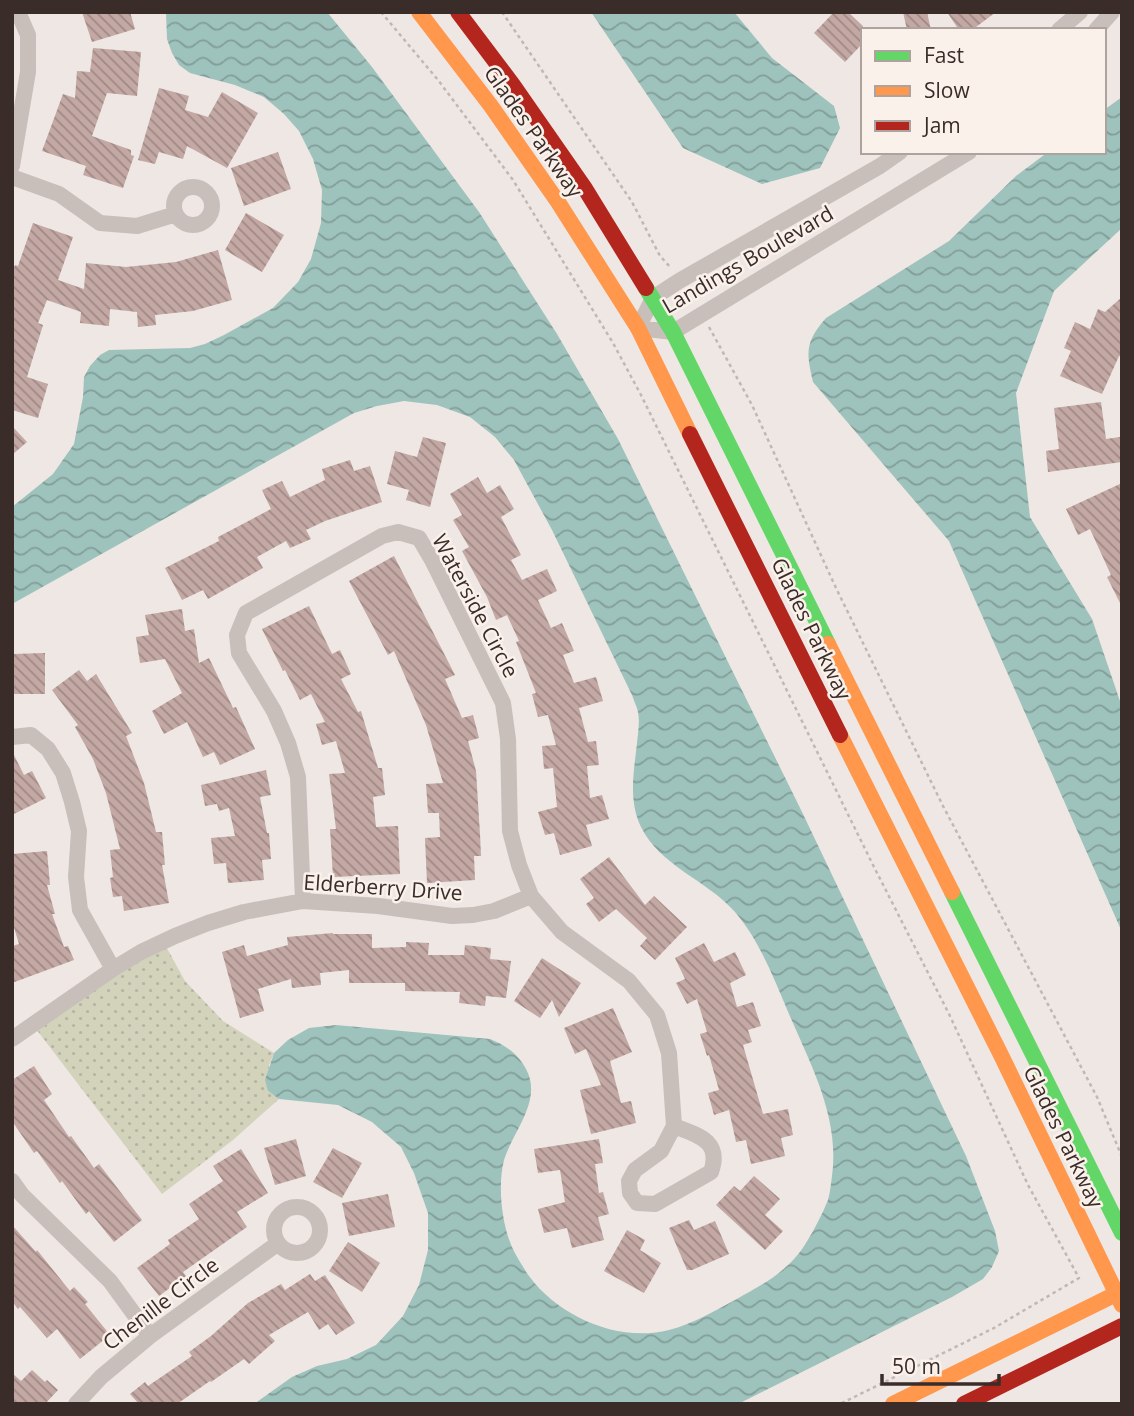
<svg xmlns="http://www.w3.org/2000/svg" width="1134" height="1416" font-family="'Open Sans',sans-serif">
<style>
.grass{fill:url(#grass-dots)}
.water{fill:url(#water-waves)}
.building{fill:url(#building-back-hatch)}
.lines{fill:none;stroke-linecap:round;stroke-linejoin:round}
.path{stroke:#c1b8b4;stroke-width:2.5;stroke-dasharray:3.5 3.5;stroke-linecap:butt}
.street{stroke:#c8bfbb;stroke-width:16}
.fast{stroke:#63d668;stroke-width:16}
.slow{stroke:#ff974d;stroke-width:16}
.jam{stroke:#b3261e;stroke-width:16}
.labels{text-anchor:middle;stroke-width:5;stroke-linejoin:round;paint-order:stroke}
.street-label{font-size:21px;fill:#392c29;stroke:#fbf1eb}
</style>
<defs>
<pattern id="grass-dots" width="8" height="8" patternUnits="userSpaceOnUse" patternTransform="scale(1.75)"><rect width="8" height="8" fill="#d3d3bc"/><path d="M2 2h.1M6 6h.1" fill="none" stroke="#b6b5a2" stroke-width="1.8" stroke-linecap="round"/></pattern>
<pattern id="water-waves" width="16" height="10" patternUnits="userSpaceOnUse" patternTransform="scale(1.75)"><rect width="16" height="10" fill="#9ec2bc"/><path d="M0 5q4-4 8 0t8 0" fill="none" stroke="#829e99"/></pattern>
<pattern id="building-back-hatch" width="6" height="6" patternUnits="userSpaceOnUse" patternTransform="scale(1.75)"><rect width="6" height="6" fill="#c3a8a4"/><path d="M-1 5l2 2M0 0l6 6M5-1l2 2" fill="none" stroke="#9f8986"/></pattern>
</defs>
<rect width="100%" height="100%" fill="#eee7e3"/>
<!-- grass -->
<path class="grass" d="M163,941l22,40 38,40 51,32 -5,12 -1,26 11,8 -46,41 -71,54 -129,-169z"/>
<!-- water -->
<path class="water" d="M166,12h161l45,55 107,145 78,122 61,105 185,375 163,342 29,75 4,20 -7,16 -9,12 -31,18 -214,107h-484l38,-27 25,-11 30,-7 29,-14 27,-29 16,-31 9,-35v-37l-14,-40 -13,-26 -29,-25 -34,-17 -59,-6 -11,-8 -3,-11 9,-27 14,-13 21,-12 27,-3 154,14c17,7 28,15 36,30 17,31 -13,62 -22,91 -7,27 -2,71 12,95 4,7 8,14 13,21 30,41 90,67 140,54 24,-6 45,-19 66,-30 27,-15 54,-29 71,-57 8,-13 16,-28 22,-43 2,-7 3,-16 4,-24 8,-58 -21,-111 -43,-162 -15,-35 -29,-73 -54,-102 -28,-32 -75,-46 -94,-85 -13,-27 -7,-56 -4,-84 1,-10 3,-21 1,-31 -1,-5 -4,-11 -6,-17l-80,-165 -38,-70 -19,-23 -25,-20 -33,-12 -33,-4 -27,5 -23,7 -342,191v-97l41,-33 21,-30 9,-47 1,-20 6,-11 10,-11 9,-5 81,-2 15,-4 19,-9 49,-27 25,-26 13,-23 10,-36 1,-33 -9,-31 -14,-28 -15,-17 -20,-17 -29,-12 -45,-12 -11,-8 -7,-12 -5,-14z
M591,12h143l38,46 62,48 6,22 -20,40 -58,16 -79,-36z
M1122,97v131l-68,63 -38,102 14,124 62,102 30,88v225l-173,-391 -136,-159c-7,-30 -8,-40 13,-64l123,-77 67,-65 32,-24h56v-42z"/>
<!-- building -->
<path class="building" d="M82,12h48l5,17 -43,13z
M834,12h14l15,14v17l-18,19 -31,-29z
M903,12h24l4,18h-24z
M947,12h49l-24,18h-13z
M93,48l48,4 -4,44 -30,-3 -15,43 39,14v5l3,1 -11,32 -40,-13 3,-9 -44,-15 21,-57 12,4 2,-27 13,1z
M159,88l30,8 -4,14 23,7 14,-25 36,21 -31,55 -40,-22 -4,13 -24,-7 -4,12 -17,-4z
M278,152l13,37 -47,17 -13,-38z
M246,213l38,22 -22,37 -37,-22z
M33,223l40,14 -15,43 26,9 2,-26 40,4 50,-5 42,-12 14,50 -39,11 -38,4 1,10 -18,2 -1,-15 -27,-3 -1,17 -29,-3 1,-11 -34,-12 -9,23 5,2 -16,52 21,7 -10,34 -26,-8v-138l3,-7 3,1z
M1122,297v60l-3,-1 -17,38 -42,-18 11,-25 -7,-3 11,-26 15,7 8,-20 7,3z
M1101,402l5,37 14,-2 2,25 -74,10 -2,-21 13,-2 -5,-41z
M12,426l15,16 -15,13z
M423,437l23,6 -16,64 -24,-7 3,-10 -22,-6 8,-33 22,6z
M350,460l4,11 16,-5 12,36 -57,19 -19,9 5,9 -21,9 -4,-7 -29,16 6,11 -55,31 -5,-9 -21,10 -17,-32 54,-27 -1,-4 53,-28 -9,-19 20,-9 8,16 35,-17 -3,-11z
M478,477l9,16 13,-8 14,24 -13,8 20,38 -10,5 11,20 25,-11 10,22 -19,9 13,28 11,-5 12,28 -11,4 11,28 22,-6 7,24 -24,7 9,34 8,-1 3,24 -12,1 3,32 12,-3 7,24 -23,6 6,21 -32,9 -6,-22 -9,2 -7,-23 19,-5 -4,-39 -9,1 -2,-23 14,-1 -8,-30 -10,2 -6,-23 4,-1 -20,-51 3,-1 -12,-26 -11,5 -9,-23 -25,-46 7,-4 -16,-27 9,-5 -12,-21z
M1122,483v124l-15,-30 4,-2 -21,-46 -12,6 -12,-26z
M394,556l61,119 -10,4 17,39 11,-3 6,23 -11,3 8,30 4,63 1,22h-7l1,24 -48,3 -2,-45 15,-1 -1,-24h-11l-2,-29 17,-1 -17,-58 -32,-74 -6,4 -39,-74z
M309,606l23,48 8,-4 11,24 -10,5 17,33 3,-1 17,57h4l3,27 -12,2 3,30 22,-1 2,48 -67,3 -3,-48h6l-7,-55 16,-1 -9,-32 -14,4 -6,-21 9,-2 -14,-28 -11,6 -15,-30 -2,1 -21,-42z
M182,609l3,22 9,-2 5,34 10,-5 24,50 3,-1 19,42 -35,16 -6,-13 -11,5 -16,-35 -23,12 -12,-23 30,-18 -17,-34 -25,4 -4,-26 13,-2 -4,-20z
M45,653v41h-32l-1,-40z
M79,670l8,11 9,-7 36,59 -6,3 18,47 12,49h6l3,33h-3l7,38 -45,8 -2,-15 -9,1 -3,-19 3,-1 -3,-27 10,-1 -14,-56 -13,-34 -18,-32 3,-2 -26,-35z
M12,751l12,24 8,-4 14,27 -34,17z
M266,770l5,25 -11,2 7,36h2l2,26 -9,1 2,20 -36,3 -2,-20 -12,1 -3,-26 24,-2 -6,-28 -10,3 -2,-7 -12,2 -4,-21z
M47,851l3,34h-3l8,29h-3l12,33 4,-1 6,14 -62,23v-37l7,-2 -7,-23v-67z
M609,857l36,48 9,-9 33,31 -32,33 -15,-14 7,-8 -31,-29 -17,13 -13,-18 8,-6 -14,-19z
M333,933v1h39v14l34,-1v-5l23,1 -1,12h36l1,-10 26,3 -1,11 21,2 -5,37 -20,-2 -1,10 -26,-3 1,-11 -55,-1v-8h-56v-13l-29,3 1,12 -29,3 -1,-9 -33,10 6,22 -24,7 -18,-66 22,-7 3,11 41,-11 -1,-8z
M704,943l10,19 21,-10 11,23 -16,8 7,24 16,-5 8,24 -13,4 4,12 -9,3 20,69 25,-5 5,26 -12,3 4,18 -34,8 -5,-24 -10,2 -7,-32 -15,5 -6,-22 11,-3 -10,-35 -2,1 -7,-22 7,-2 -10,-33 -10,5 -11,-21 9,-4 -10,-21z
M542,958l39,25 -22,34 -7,-17 -12,18 -26,-17z
M613,1008l19,44 -22,9 11,42 10,-2 5,22 -45,11 -11,-44 21,-5 -15,-36 -11,5 -11,-26z
M34,1066l18,28 -8,6 25,37 2,-1 23,32 5,-4 43,56 -28,22 -25,-31 -3,3 -24,-33 -2,2 -23,-32 -3,2 -22,-32v-41z
M296,1139l10,37 -31,9 -11,-37z
M599,1139l4,24 -8,1 4,29 4,-1 6,22 -11,3 6,23 -32,8 -5,-20 -23,5 -6,-24 27,-7 -5,-32 -22,3 -4,-24z
M333,1148l29,15 -20,35 -29,-16z
M241,1149l27,44 -31,19 10,15 -64,45 3,4 -27,20 -22,-28 33,-24 -2,-4 31,-21 -10,-15 34,-23 -10,-15z
M754,1176l26,23 -15,16 18,16 -18,19 -49,-45 18,-19 6,5z
M388,1194l7,33 -46,9 -7,-33z
M689,1220l5,10 21,-9 14,33 -37,16h-5l-18,-42z
M12,1225l24,27 1,-2 33,41 4,-4 14,15 -3,2 25,31 -30,24 -23,-30 -10,9 -27,-31 -2,2 -6,-8z
M627,1230l18,10 -5,10 21,13 -17,30 -40,-22z
M348,1242l32,21 -18,29 -33,-21z
M310,1274l5,7 10,-6 30,48 -19,12 -8,-11 -9,6 -11,-18 -39,23 6,6 -26,23 -5,-5 -33,23 -1,-1 -33,23h-38l-9,-10 15,-12 3,4 44,-30 -3,-4 22,-16 37,-33 33,-19 4,6z
M32,1370l13,12 2,-2 11,10 -13,14h-33v-31l9,8z"/>
<g class="lines">
<!-- path -->
<path class="path" d="M381,12l57,68 75,100 100,163 28,52 232,470 77,151 78,169 51,93 -85,50 -154,76
M502,12l130,190 28,54 11,12
M709,327l43,78 84,183 107,218 154,291 25,60"/>
<!-- street -->
<path class="street" d="M1059,30l21,-18
M1096,30l16,-18
M900,152l-20,14 -201,115 -26,17 -15,30 35,4 296,-180
M12,166l16,-94v-37l-10,-23
M12,177l47,17 41,29 37,3 39,-12
M174 206a19 19 0 1 1 38 0a19 19 0 1 1-38 0Z
M12,737l19,-2 17,14 15,24 9,29 7,29 -3,46 4,33 33,59
M303,901l-5,-124 -10,-34 -14,-32 -35,-58 -2,-18 9,-22 136,-77 16,-4 21,6 13,22 71,143 5,36 2,92 9,34 12,31 31,36 67,49 28,34 12,38 5,73 -13,25 -26,19 -6,11 1,12 7,10 18,1 56,-32c11,-31 -13,-37 -37,-46
M12,1039l101,-70 28,-17 34,-16 33,-13 36,-11 59,-11 75,5 74,10 21,-1 21,-4 37,-15
M12,1181l10,14 88,86 40,55
M274 1230a23 23 0 1 1 46 0a23 23 0 1 1-46 0Z
M76,1404l25,-27 49,-41 127,-92"/>
<!-- fast -->
<path class="fast" d="M646,288l27,44 155,312
M952,892l170,341"/>
<!-- slow -->
<path class="slow" d="M419,12l72,94 67,96 80,126 52,106
M828,644l124,248
M840,735l161,320 121,250
M893,1404l229,-113"/>
<!-- jam -->
<path class="jam" d="M458,12l55,73 71,102 62,101
M690,434l150,301
M964,1404l158,-78"/>
</g>
<g class="labels">
<!-- street labels -->
<g class="street-label">
<text transform="translate(533 132) rotate(55)" y="7">Glades Parkway</text>
<text transform="translate(748 260) rotate(-30)" y="7">Landings Boulevard</text>
<text transform="translate(475 606) rotate(62)" y="7">Waterside Circle</text>
<text transform="translate(811 629) rotate(64)" y="7">Glades Parkway</text>
<text transform="translate(383 888) rotate(4)" y="7">Elderberry Drive</text>
<text transform="translate(1063 1137) rotate(64)" y="7">Glades Parkway</text>
<text transform="translate(161 1304) rotate(-37)" y="7">Chenille Circle</text>
</g>
</g>
<!-- border -->
<rect width="1134" height="1416" fill="none" stroke="#392c29" stroke-width="28"/>
<!-- legend -->
<rect x="861" y="28" width="245" height="126" fill="#fbf1eb" stroke="#ada29d" stroke-width="2"/>
<rect x="875" y="51" width="35" height="10" fill="#63d668" stroke="#ada29d" stroke-width="2"/>
<text x="924" y="63" font-size="21" fill="#392c29">Fast</text>
<rect x="875" y="86" width="35" height="10" fill="#ff974d" stroke="#ada29d" stroke-width="2"/>
<text x="924" y="98" font-size="21" fill="#392c29">Slow</text>
<rect x="875" y="121" width="35" height="10" fill="#b3261e" stroke="#ada29d" stroke-width="2"/>
<text x="924" y="133" font-size="21" fill="#392c29">Jam</text>
<!-- scale -->
<path d="M882 1374v10h117v-10" fill="none" stroke="#392c29" stroke-width="3.5"/>
<text x="892" y="1374" font-size="21" fill="#392c29" stroke="#fbf1eb" stroke-width="5" paint-order="stroke">50 m</text>
</svg>
